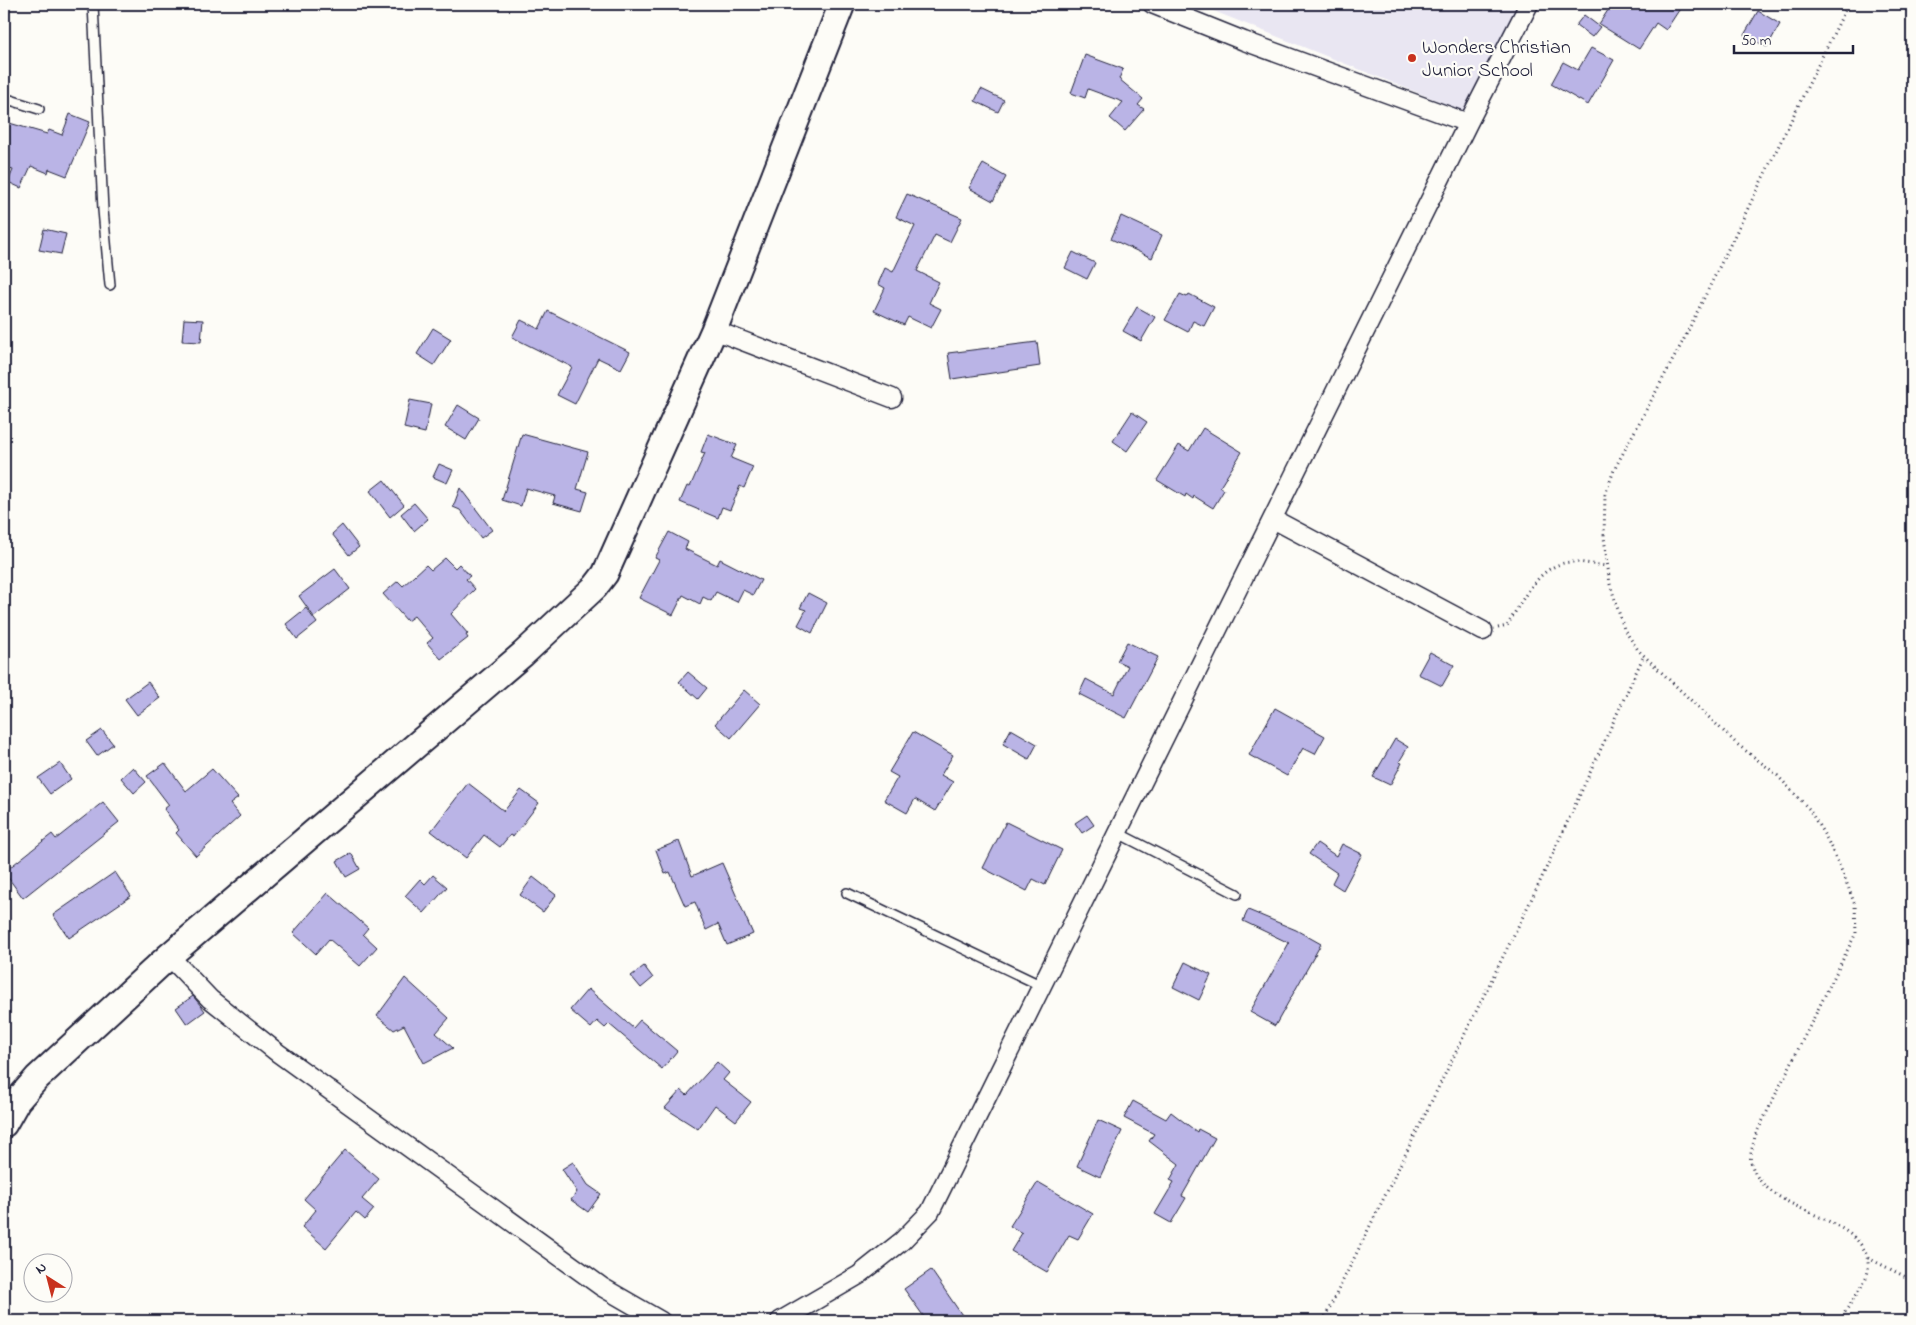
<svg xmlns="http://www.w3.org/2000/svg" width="1916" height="1325" font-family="'Indie Flower',sans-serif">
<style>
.built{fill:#e9e6f2}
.building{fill:#bab4e6;stroke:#22223b}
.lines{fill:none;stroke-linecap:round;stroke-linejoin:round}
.lane-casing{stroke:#22223b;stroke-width:12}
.street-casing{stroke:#22223b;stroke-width:21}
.secondary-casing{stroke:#22223b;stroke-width:29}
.path{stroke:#22223b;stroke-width:3;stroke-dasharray:1 4;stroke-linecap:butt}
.lane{stroke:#fdfcf7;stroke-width:9}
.street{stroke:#fdfcf7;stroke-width:18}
.secondary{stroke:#fdfcf7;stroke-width:25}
.poi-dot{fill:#c8321e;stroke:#fdfcf7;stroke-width:2}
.labels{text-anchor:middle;stroke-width:4.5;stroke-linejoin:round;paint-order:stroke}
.poi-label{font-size:20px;fill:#22223b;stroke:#fdfcf7;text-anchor:start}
</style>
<rect width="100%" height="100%" fill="#fdfcf7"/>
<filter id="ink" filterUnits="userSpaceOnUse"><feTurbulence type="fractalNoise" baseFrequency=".02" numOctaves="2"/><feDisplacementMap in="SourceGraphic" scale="10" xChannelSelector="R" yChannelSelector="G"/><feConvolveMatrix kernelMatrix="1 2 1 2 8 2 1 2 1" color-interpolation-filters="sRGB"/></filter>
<g filter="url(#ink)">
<!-- built -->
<path class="built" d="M1196,4h324l-54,108z"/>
<!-- building -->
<path class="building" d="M1612,4h71l-17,26 -10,-7 -17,26 -40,-25z
M1758,11l22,13 -13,23 -23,-12z
M1584,15l16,12 -8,10 -16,-12z
M1591,48l23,12 -26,45 -37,-21 12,-22 15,8z
M1085,55l38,14 -4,10 24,20 -5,6 6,4 -19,22 -15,-13 13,-16 -35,-13 -3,9 -14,-5z
M981,89l23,11 -6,12 -23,-11z
M70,114l20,8 -23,54 -18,-7 -1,4 -17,-7 -10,22 -13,-6 5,-12 -9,-3v-37l2,-8 41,12 2,-4 13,5z
M983,164l23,13 -13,24 -24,-13z
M907,194l55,24 -12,24 -15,-7 -18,36 22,11 -10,21 12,6 -10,19 -23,-11 -4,8 -30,-14 11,-23 -7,-4 7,-16 8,4 22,-46 -19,-9z
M1121,216l41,19 -10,23 -41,-19z
M44,229l22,5 -5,20 -22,-4z
M1073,252l22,11 -8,16 -22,-11z
M1180,294l7,3 2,-3 25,13 -10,19 -11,-5 -5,11 -23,-12z
M1137,307l18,10 -14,24 -18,-10z
M548,311l82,41 -9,17 -23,-11 -23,46 -18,-9 15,-28 -60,-30 9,-17 18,9z
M184,319l19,1 -2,22 -19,-1z
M433,328l18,11 -17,26 -17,-11z
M1037,342l3,24 -88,13 -4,-26z
M410,400l21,4 -6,29 -21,-5z
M458,405l21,13 -13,22 -21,-13z
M1132,412l15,10 -20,29 -14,-10z
M1203,428l39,24 -22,35 4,3 -11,18 -19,-12 -1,3 -7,-5 -1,3 -28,-17 22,-35 10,6z
M522,434l66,18 -11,37 11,3 -6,19 -29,-8 2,-7 -29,-8 -5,18 -19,-6z
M708,434l29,11 -6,13 22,9 -9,21 -4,-2 -10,24 -8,-3 -4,11 -38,-16 7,-16 3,1 15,-34 -4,-1z
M439,464l14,6 -6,13 -14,-6z
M384,480l20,25 -14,12 -20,-26z
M460,488l32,42 -11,8 -21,-28 -7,-3z
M414,503l14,16 -14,12 -13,-17z
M342,525l17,22 -10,8 -17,-21z
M669,532l19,10 -3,7 32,16 3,-6 41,21 -8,15 -10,-5 -6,12 -21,-10 -5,9 -8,-4 -3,7 -17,-9 -10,20 -34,-17 20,-38 -4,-2z
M445,558l10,10 4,-4 11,12 -4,3 9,10 -24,25 17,20 -2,1 2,3 -27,21 -14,-16 6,-5 -19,-22 -7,5 -24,-27 15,-13 5,5 23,-21 5,5z
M335,569l15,20 -36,28 -15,-21z
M808,593l19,10 -15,30 -14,-8 8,-15 -6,-2z
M306,608l11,15 -20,16 -11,-15z
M1127,642l31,15 -32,61 -47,-24 7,-15 28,15 14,-28 -11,-5z
M1430,652l24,13 -12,21 -24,-12z
M688,672l19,16 -9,11 -19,-17z
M148,682l12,16 -23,17 -12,-16z
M744,690l16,14 -29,34 -16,-14z
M1275,708l50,28 -10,18 -12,-6 -16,28 -38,-21z
M1011,729l26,15 -8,15 -26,-15z
M102,730l11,14 -16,12 -11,-15z
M913,732l40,23 -12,20 12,7 -18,29 -20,-12 -8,14 -23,-13 14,-23 -9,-5z
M1395,739l13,8 -9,15 3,1 -12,22 -17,-8z
M60,763l11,16 -21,15 -12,-16z
M165,763l21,28 26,-22 26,29 -8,6 10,12 -44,40 -20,-23 3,-3 -15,-21 5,-4 -22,-29z
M133,767l13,15 -12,11 -13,-15z
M468,783l36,28 17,-21 18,13 -26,34 -3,-2 -10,12 -16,-12 -18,23 -35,-27z
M103,802l16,20 -96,76 -19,-26 48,-38 4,5z
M1087,815l7,10 -12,8 -7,-10z
M1006,822l56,28 -17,35 -12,-6 -6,12 -44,-23z
M679,841l13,35 30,-13 31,71 -26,11 -9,-21 -12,6 -11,-28 -10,4 -15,-34 -5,2 -9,-24z
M1317,843l19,13 6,-12 20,10 -19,36 -11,-7 5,-10 -28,-19z
M351,853l9,16 -14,8 -9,-16z
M115,872l16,24 -62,42 -16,-23z
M433,875l14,12 -23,26 -19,-17 15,-17 5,5z
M533,877l23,18 -13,17 -23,-17z
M328,893l40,35 -5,6 14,13 -17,19 -31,-27 -13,15 -23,-21z
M1248,910l48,20 25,14 -46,82 -25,-14 39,-69 -46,-22z
M1185,962l26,13 -12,25 -26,-13z
M644,966l9,12 -12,10 -10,-12z
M405,978l44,40 -13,15 17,15 -29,15 -20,-38 -10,5 -17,-14z
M588,989l45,39 7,-8 37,31 -15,18 -53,-45 -4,4 -8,-7 -6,7 -21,-18z
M193,996l12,15 -18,13 -11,-16z
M717,1062l12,11 -6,7 28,22 -15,19 -21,-16 -17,24 -33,-21 16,-18 6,5z
M1133,1101l33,18 5,-7 26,20 1,-3 17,9 -33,58 4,2 -15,25 -16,-9 19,-32 -4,-2 9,-16 -30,-23 5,-7 -30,-16z
M1098,1120l24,11 -22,46 -23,-11z
M345,1150l34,29 -17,20 12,10 -9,11 -9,-8 -30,36 -24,-21 14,-17 -12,-11z
M573,1162l15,23 13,9 -13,18 -17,-12 6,-8 -15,-23z
M1038,1182l55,32 -15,25 -9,-4 -22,37 -36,-21 11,-18 -12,-7z
M931,1270l35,51h-39l-23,-32z"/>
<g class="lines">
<!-- lane casing -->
<g class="lane-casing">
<path id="lane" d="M93,4l10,206 7,75
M4,98l35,11
M1116,832l121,62
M847,893l195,93"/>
</g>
<!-- street casing -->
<g class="street-casing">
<path id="street" d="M1152,4l92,37 224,82
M714,330l178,68
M1273,519l210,112
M169,956l41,43 68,54 324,234 59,34
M780,1321l79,-46 43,-34 28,-29 538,-1089 61,-119"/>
</g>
<!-- secondary casing -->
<g class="secondary-casing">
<path id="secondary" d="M4,1124l13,-23 20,-23 132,-122 354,-302 72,-67 10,-13 109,-244 128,-326"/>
</g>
<!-- path -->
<path class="path" d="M1498,628l9,-2c15,-25 32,-63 65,-64 12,0 24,3 35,4
M1868,1258l44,22
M1323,1321l214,-433 107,-233
M1840,1321c6,-13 26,-37 28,-50 6,-58 -105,-54 -117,-109 -2,-7 3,-19 4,-26l101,-203 -1,-28 -11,-29 -16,-35 -19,-32 -33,-35 -39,-30 -99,-94 -14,-21 -14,-45 -6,-47 1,-42 9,-25 69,-129 165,-337"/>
<!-- lane -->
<use href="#lane" class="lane"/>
<!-- street -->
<use href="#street" class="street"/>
<!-- secondary -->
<use href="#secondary" class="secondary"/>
</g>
</g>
<!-- markers -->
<circle class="poi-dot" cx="1412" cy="58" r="5"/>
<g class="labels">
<!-- poi labels -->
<g class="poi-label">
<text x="1422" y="53">Wonders Christian<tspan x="1422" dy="23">Junior School</tspan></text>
</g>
</g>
<!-- margin -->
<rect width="1916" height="1325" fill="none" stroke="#fdfcf7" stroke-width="20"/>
<rect x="10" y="10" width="1896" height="1305" fill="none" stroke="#22223b" stroke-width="2" filter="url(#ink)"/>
<!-- north arrow -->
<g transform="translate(48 1278) rotate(324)"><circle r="24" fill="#fdfcf7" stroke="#a5a5ac"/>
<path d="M0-4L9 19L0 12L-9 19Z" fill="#c8321e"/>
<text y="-8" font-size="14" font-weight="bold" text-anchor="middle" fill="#22223b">N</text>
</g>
<!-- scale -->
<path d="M1734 45v8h119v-8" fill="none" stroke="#22223b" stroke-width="2.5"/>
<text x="1741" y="45" font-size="15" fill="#22223b" stroke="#fdfcf7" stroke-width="4" paint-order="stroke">50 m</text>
</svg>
